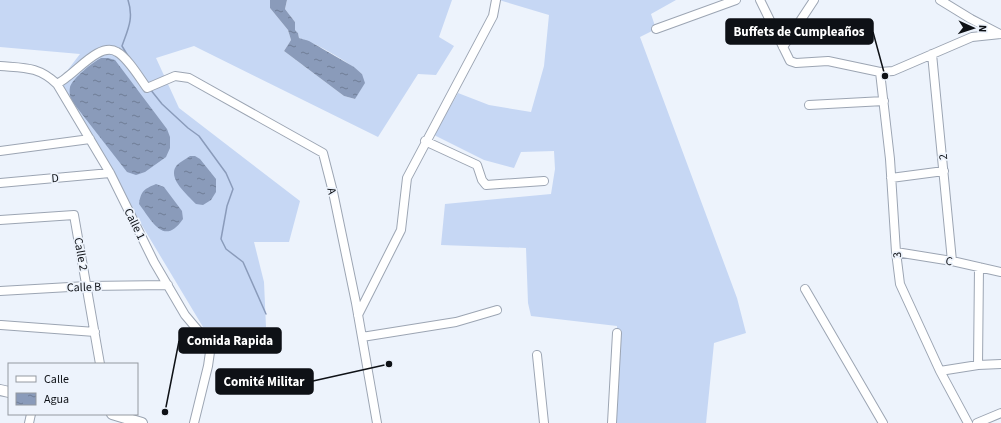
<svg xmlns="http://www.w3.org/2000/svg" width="1001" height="423" font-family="'Source Sans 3',sans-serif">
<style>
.garden{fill:#c6d7f4}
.water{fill:url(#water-ripples)}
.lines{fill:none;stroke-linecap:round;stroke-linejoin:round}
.stream{stroke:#8a9bba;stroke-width:1.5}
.minor-casing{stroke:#9ca5b3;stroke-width:10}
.major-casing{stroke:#9ca5b3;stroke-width:12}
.minor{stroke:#fff;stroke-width:8}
.major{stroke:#fff;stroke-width:10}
.labels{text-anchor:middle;stroke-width:3.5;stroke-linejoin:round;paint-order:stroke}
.street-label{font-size:12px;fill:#0e1116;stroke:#edf3fc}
.leader{fill:none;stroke:#0e1116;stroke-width:1.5}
.callout-dot{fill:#0e1116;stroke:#edf3fc;stroke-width:1.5}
.callout{fill:#0e1116;stroke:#0e1116;stroke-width:1.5}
.callout-label{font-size:13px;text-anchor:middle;font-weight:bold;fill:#fff}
</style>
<defs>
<pattern id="water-ripples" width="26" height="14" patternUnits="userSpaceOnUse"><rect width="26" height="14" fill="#8a9bba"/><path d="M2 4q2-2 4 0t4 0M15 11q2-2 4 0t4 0" fill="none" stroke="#6f7d96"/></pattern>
</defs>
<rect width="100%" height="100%" fill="#edf3fc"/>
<!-- garden -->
<path class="garden" d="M0,0h270v8l18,22 3,10 -7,11 60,45 11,3 7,-25c-15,-13 -44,-30 -63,-36l-1,-5 -3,-3v-8l-10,-13 2,-9h165l-13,37 15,9 -18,29 -18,-1 -40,63 -184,-91 -38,12 23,50 121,93 -11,41h-35l10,40 2,45h-63l-146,-243 23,-30 -80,-7z
M499,0h177l-25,14 5,15 -16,8 97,261 9,35 -32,10 -8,80h-92l3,-97 -86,-10 -3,-13 -2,-55 -85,-3 4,-41 106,-10 4,-25 -1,-18 -33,1 -7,16 -30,-8 -50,-25 24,-42 31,12 42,7 13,-46 5,-51z"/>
<!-- water -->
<path class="water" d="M270,0h17l-2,9 10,13v8l3,3 1,5 10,3 45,26 8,7 3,9 -10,16 -11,-3 -60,-45 7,-11 -3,-10 -18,-22z
M101,58h7l7,2 52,69 3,8v11l-4,9 -21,15 -9,3 -9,-3 -56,-72c-1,-4 -2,-8 -1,-13 3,-9 23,-25 31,-29z
M190,156h5l5,3 16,20v13l-5,8 -8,5 -7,-1c-8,-9 -30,-26 -19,-39 3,-3 9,-6 13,-9z
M156,184l8,3 18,24 1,8c-19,28 -31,2 -44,-15 2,-13 5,-15 17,-20z"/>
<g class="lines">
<!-- stream -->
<path class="stream" d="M128,56l-6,-10c6,-17 12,-28 6,-46
M150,89l12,15 26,24 11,8 27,37 7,16 -6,17 -6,33 5,10 17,13 23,52"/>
<!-- minor casing -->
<g class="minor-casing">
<path id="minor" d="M760,0l30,61 6,2 32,-2 52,11 13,-1 79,-34 29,-3
M940,0l31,19 29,15
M656,29l80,-29
M783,47l31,-47
M932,54l20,207
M0,66c24,2 38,0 57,18l53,89 44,89 31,53 22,26 3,11 -2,14 -14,57
M880,72l10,87 6,93 4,32 40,87 28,52
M57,84c3,-2 7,-4 10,-7 12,-8 34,-35 50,-25 11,6 22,25 30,36l28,-12 14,2 134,75 10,39 23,111 21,120
M809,105l75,-4
M425,141l52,24 5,15 4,5 58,-4
M0,151l90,-12
M891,178l53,-7
M0,183l110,-10
M0,220l74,-5 26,149
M896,252l56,9 49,11
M805,289l78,134
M0,291l87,-5 81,-1
M358,315l43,-85 6,-52 86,-162 3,-16
M1,325l94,7
M362,337l94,-15 41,-12
M537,355l7,68
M978,365l1,-98
M940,371l38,-6 23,-1
M29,423l2,-9
M612,423l5,-90
M977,423l24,-10"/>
</g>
<!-- major casing -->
<g class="major-casing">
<path id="major" d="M0,390l9,2
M112,414l30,9"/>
</g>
<!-- minor -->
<use href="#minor" class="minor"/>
<!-- major -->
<use href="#major" class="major"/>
</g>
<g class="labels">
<!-- street labels -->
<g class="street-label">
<text transform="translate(943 157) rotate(-95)" y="4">2</text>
<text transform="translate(55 178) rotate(-5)" y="4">D</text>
<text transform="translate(332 191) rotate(77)" y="4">A</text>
<text transform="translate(135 224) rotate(64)" y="4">Calle 1</text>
<text transform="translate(81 254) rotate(80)" y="4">Calle 2</text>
<text transform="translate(897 255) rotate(-96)" y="4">3</text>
<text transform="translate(949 261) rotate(11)" y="4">C</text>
<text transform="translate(84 287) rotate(-2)" y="4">Calle B</text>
</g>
</g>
<!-- callouts -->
<path class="leader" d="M885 76L873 32M165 412L179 341M389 364L313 381"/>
<g class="callout-dot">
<circle cx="885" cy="76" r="4"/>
<circle cx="165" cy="412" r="4"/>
<circle cx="389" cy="364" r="4"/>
</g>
<g class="callout">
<rect x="726" y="19" width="147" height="25" rx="4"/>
<rect x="179" y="328" width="102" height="25" rx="4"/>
<rect x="216" y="369" width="97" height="25" rx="4"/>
</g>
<g class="callout-label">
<text x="799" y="36">Buffets de Cumpleaños</text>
<text x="230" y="345">Comida Rapida</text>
<text x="264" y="386">Comité Militar</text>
</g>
<!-- legend -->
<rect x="8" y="363" width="130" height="52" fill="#edf3fc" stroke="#9499a0"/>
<rect x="16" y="376" width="20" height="6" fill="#ffffff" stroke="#9499a0"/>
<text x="44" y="383" font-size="12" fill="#0e1116">Calle</text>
<rect x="16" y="393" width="20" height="12" fill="url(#water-ripples)" stroke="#9499a0"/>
<text x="44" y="403" font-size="12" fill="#0e1116">Agua</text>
<!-- north arrow -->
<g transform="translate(973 28) rotate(93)" stroke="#edf3fc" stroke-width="3" paint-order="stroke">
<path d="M0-3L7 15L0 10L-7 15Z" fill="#0e1116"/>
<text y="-6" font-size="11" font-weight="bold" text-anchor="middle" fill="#0e1116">N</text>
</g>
</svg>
